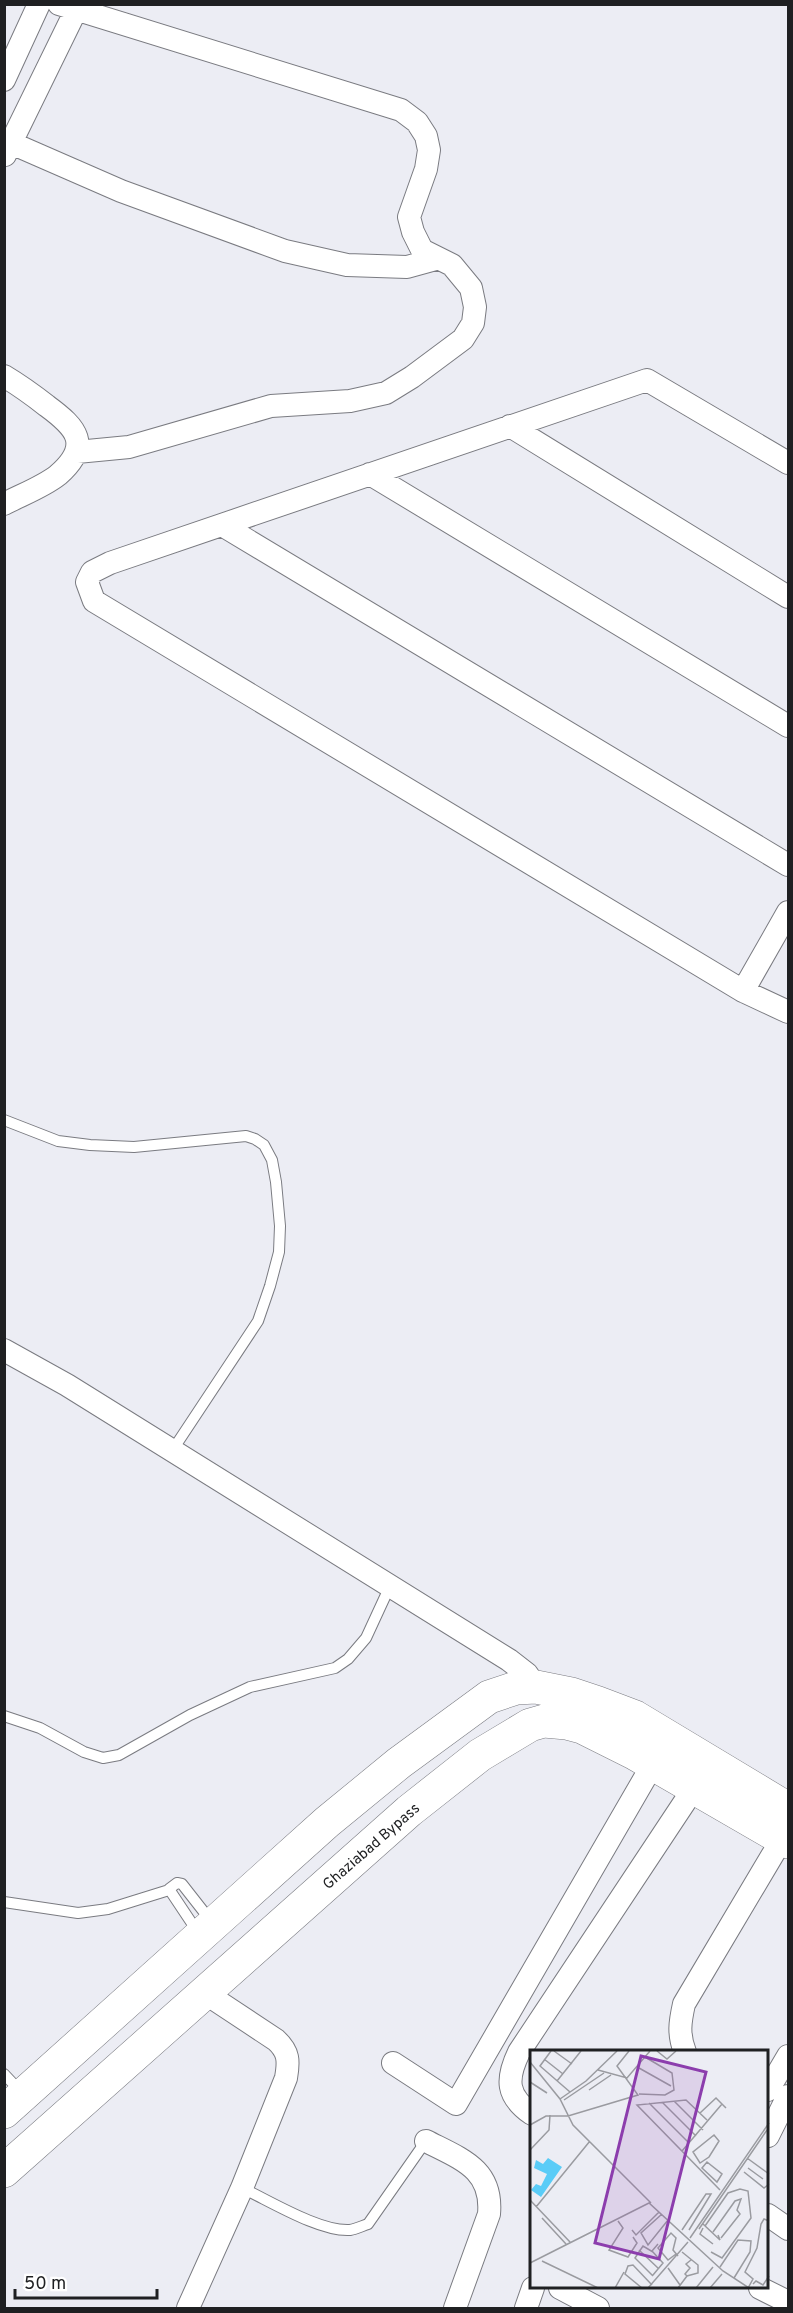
<svg xmlns="http://www.w3.org/2000/svg" width="793" height="2313" font-family="Overpass,sans-serif">
<style>
.lines{fill:none;stroke-linecap:round;stroke-linejoin:round}
.service-casing{stroke:#7a7b81;stroke-width:12}
.minor-casing{stroke:#7a7b81;stroke-width:24}
.trunk-casing{stroke:#7a7b81;stroke-width:34}
.service{stroke:#fff;stroke-width:10}
.minor{stroke:#fff;stroke-width:22}
.trunk{stroke:#fff;stroke-width:33}
.labels{text-anchor:middle;stroke-width:6;stroke-linejoin:round;paint-order:stroke}
.street-label{font-size:15px;fill:#1f2022;stroke:#fff}
.inset-road{fill:none;stroke:#9a9ba0;stroke-width:1.5}
.view{fill:#8c3dad;fill-opacity:0.15;stroke:#8c3dad;stroke-width:3}
.inset-edge{fill:none;stroke:#1f2022;stroke-width:3}
</style>
<rect width="100%" height="100%" fill="#ecedf4"/>
<g class="lines">
<!-- service casing -->
<g class="service-casing">
<path id="service" d="M4,1120l54,21 32,4 44,2 112,-11 9,3 9,6 8,15 4,22 4,44 -1,26 -9,34 -12,35 -86,130
M4,1716l36,12 44,24 19,6 16,-3 71,-40 60,-28 85,-19 13,-9 18,-21 24,-52
M4,1902l74,11 30,-4 61,-19
M199,1934l-30,-45 8,-6 5,1 29,37
M4,2074l17,18
M242,2188c28,13 78,44 108,42 6,-1 12,-4 18,-6l58,-83"/>
</g>
<!-- minor casing -->
<g class="minor-casing">
<path id="minor" d="M59,4l342,106 16,12 9,14 3,14 -3,19 -17,48 4,15 9,18 30,15 19,23 4,19 -2,16 -10,16 -51,38 -26,16 -36,8 -79,5 -142,41 -52,5
M4,80l35,-76
M11,143l110,48 164,60 62,14 60,2 29,-8
M5,155l71,-145
M4,376c15,9 29,19 43,30 30,22 45,39 11,69 -15,12 -37,20 -54,29
M510,426l278,171
M788,463l-141,-83 -537,183 -18,9 -5,10 7,19 649,390 45,21
M370,474l418,252
M222,525l566,340
M743,991l45,-79
M4,1350l63,35 442,275 18,14 9,13
M685,2052c-7,-18 -5,-30 -1,-48l98,-165
M393,2063l63,41 197,-340
M768,2090l20,-34
M532,2114c-26,-18 -26,-35 -13,-62l175,-264
M768,2136l20,-40
M426,2141c35,18 67,28 63,73l-34,94
M768,2215l20,14
M560,2288l38,20
M760,2288l28,14
M188,2308l54,-120 44,-110c3,-17 3,-26 -10,-38l-71,-47
M526,2308l7,-20"/>
</g>
<!-- trunk casing -->
<g class="trunk-casing">
<path id="trunk" d="M4,2112l323,-290 72,-59 90,-66 27,-9 20,-1 35,7 27,9 37,14 153,92
M4,2171l405,-360 71,-56 50,-30 14,-4 23,2 15,4 52,26 154,89"/>
</g>
<!-- service -->
<use href="#service" class="service"/>
<!-- minor -->
<use href="#minor" class="minor"/>
<!-- trunk -->
<use href="#trunk" class="trunk"/>
</g>
<g class="labels">
<!-- street labels -->
<g class="street-label">
<text transform="translate(371 1846) rotate(-41)" y="5">Ghaziabad Bypass</text>
</g>
</g>
<!-- overview -->
<g transform="translate(530 2050)">
<rect width="238" height="238" fill="#ecedf4"/>
<path d="M18,108l14,9 -21,30 -10,-7 5,-6 5,2 6,-12 -13,-6 2,-8 7,4z" fill="#5accf7"/>
<path class="inset-road" d="M21,1l-11,15 30,26M24,1l18,13M127,1l10,8 9,-8M14,9l19,15M0,12l30,37 13,26 78,78M109,18l32,18M68,20l29,8 23,-27M27,31l24,-30M0,32l17,11M59,40l22,-15M109,44l26,1 9,-5 -2,-17 -27,-16M30,49l26,-18 31,-30M34,50l40,-27M144,51l29,29M132,52l34,34M119,53l40,40M170,63l16,-15 10,10M177,70l-21,-20 -49,5 83,85M0,75l16,-9h22l70,-21 -21,-29 12,-15M184,85l5,6 -10,16 -9,6 -7,-11zM0,100l19,-20 1,-15M152,101l40,-47M217,108l22,16M177,112l15,12 -5,8 -15,-14zM218,118l15,11M214,122l20,16 5,-4M0,150l40,42M6,157l54,-66M132,164l-21,19 7,12 20,-25M12,168l24,26M88,171l5,7 -14,22 19,7 9,-14 -4,-6M173,174l17,16 -2,-5M175,176l23,-33 12,-4 8,2 3,27 -29,40 -11,-6M173,178l-3,6 13,10M169,179l68,-99M102,180l4,5 23,-23M152,180l24,-36h5l-22,36M183,182l22,-31 6,-2 -4,11 3,4 -19,24M160,188l79,-115M109,200l20,19M123,202l-10,-6 -8,12 18,18M146,204l-8,6 -10,-12 13,-15 5,5 -3,12 5,6M12,211l56,27M0,213l119,-60 74,68 26,17M190,217l18,-27 13,1 -1,11 -16,26M138,218l12,17M123,225l10,-12 -11,-12 6,-7M157,226l-2,-2 5,-6 -4,-4 5,-4M223,234l3,-3 7,4 6,-9M85,238l9,-16M112,238l-17,-14 3,-8 5,-1 19,20M118,238l40,-46M148,238l9,-12 11,-3v-8l-16,-13M166,238l17,-21M180,238l12,-14M218,238l5,-9 -8,-7 12,-24 4,-24 3,-5 5,2"/>
<path class="view" d="M111,6l65,16 -47,187 -64,-16z"/>
<rect width="238" height="238" class="inset-edge"/>
</g>
<!-- border -->
<rect width="793" height="2313" fill="none" stroke="#1f2022" stroke-width="12"/>
<!-- scale -->
<path d="M15 2289v9h142v-9" fill="none" stroke="#1f2022" stroke-width="3"/>
<text x="24" y="2289" font-size="18" fill="#1f2022" stroke="#ffffff" stroke-width="4.5" paint-order="stroke">50 m</text>
</svg>
